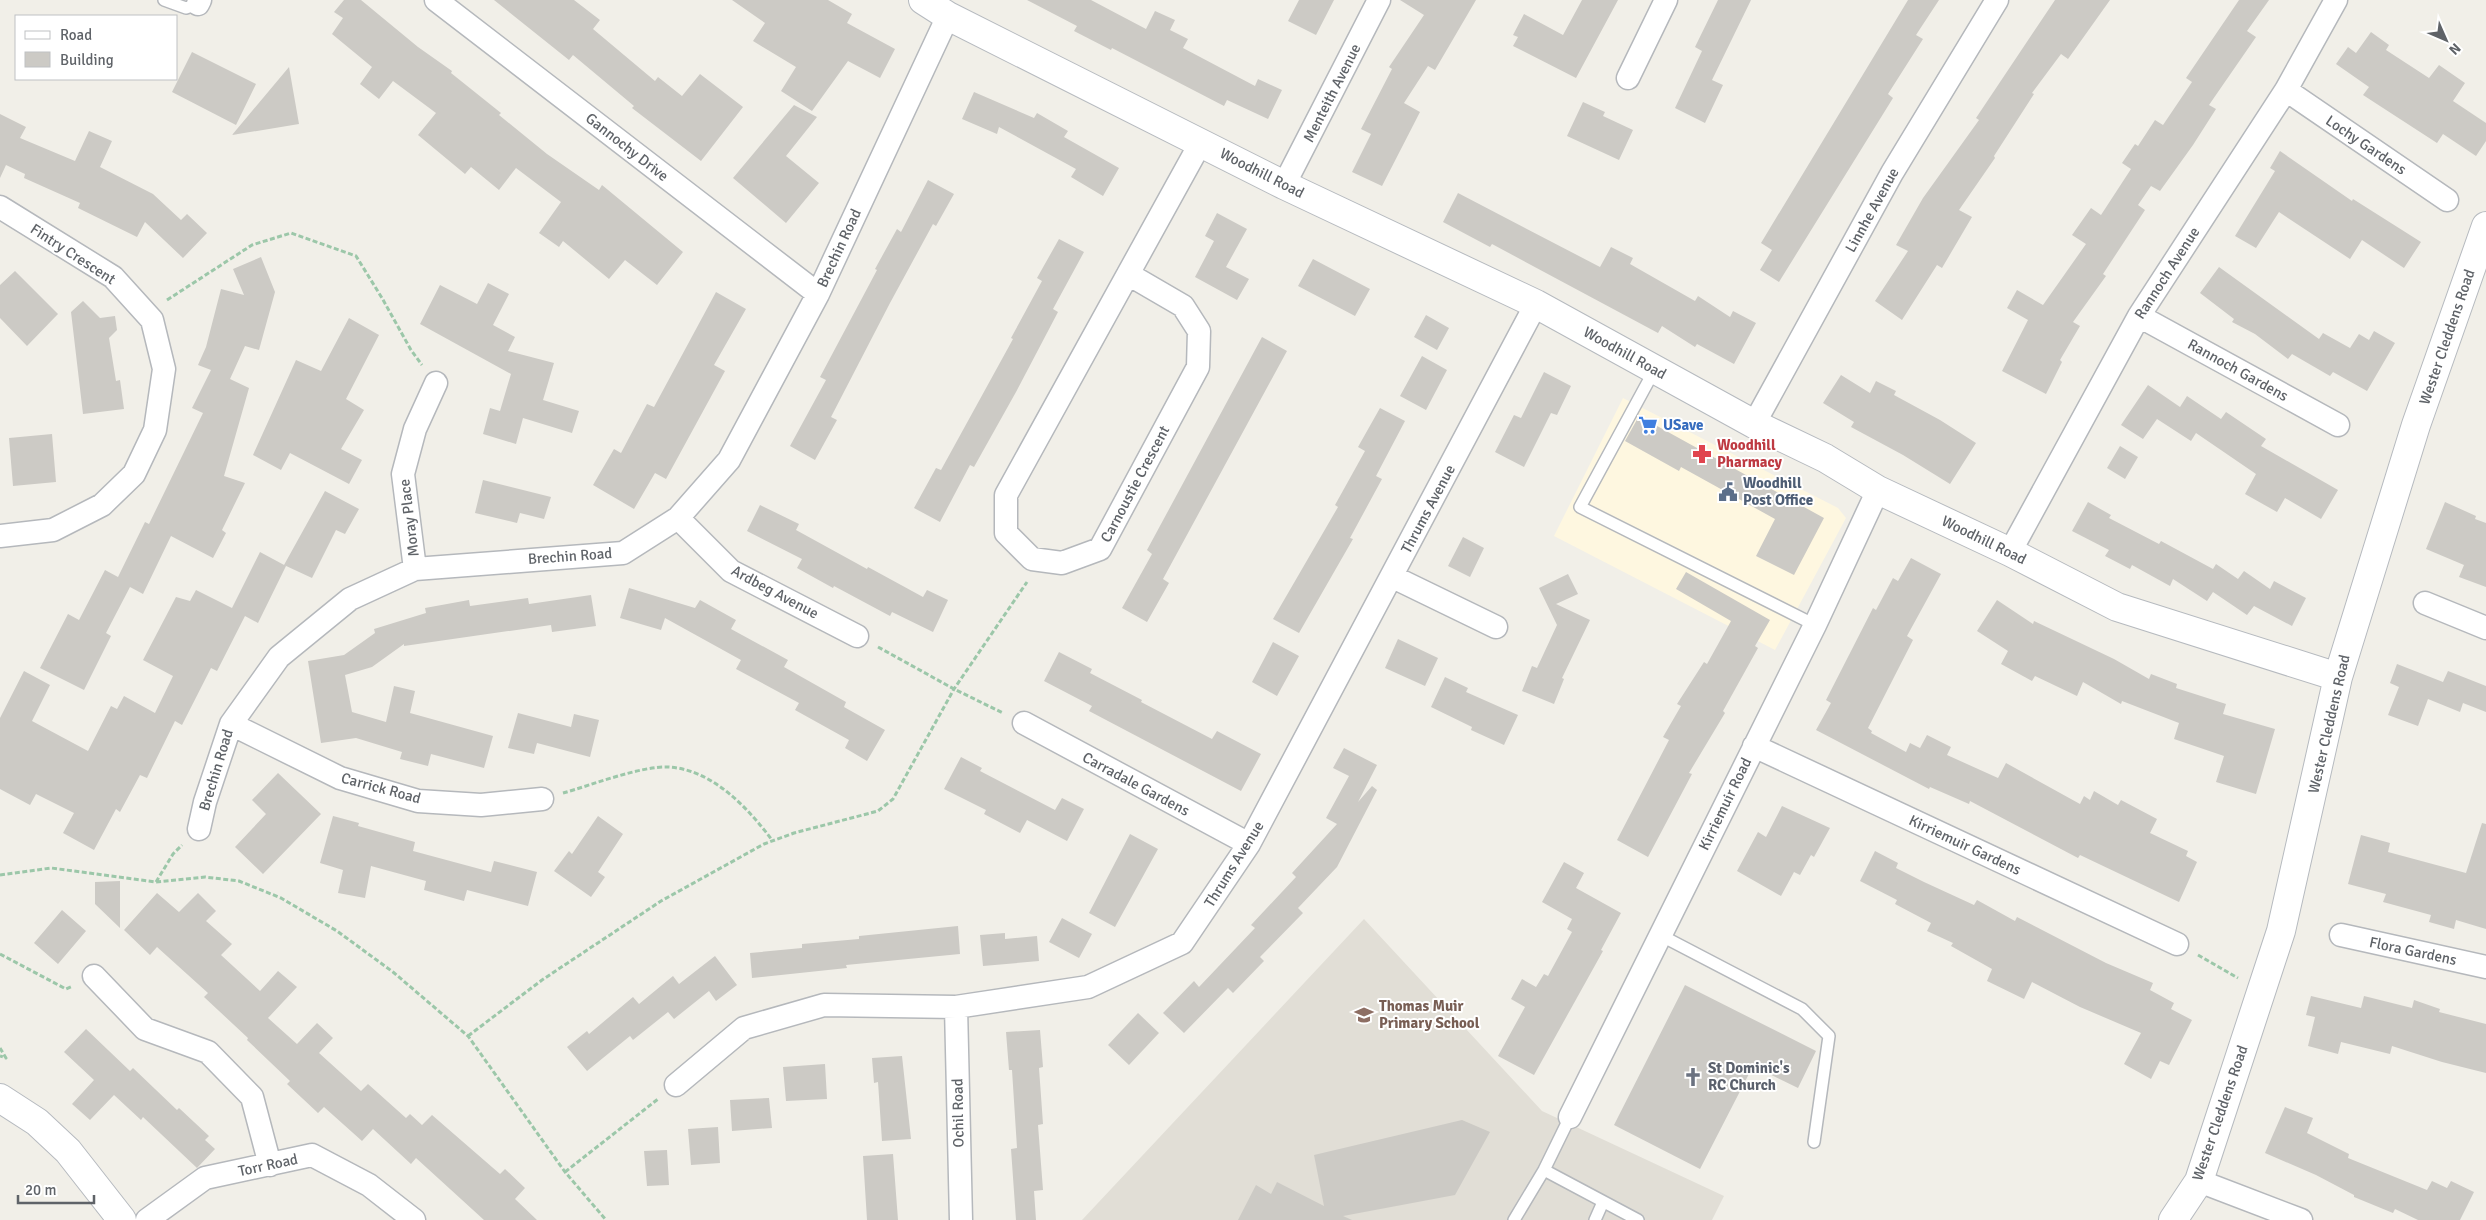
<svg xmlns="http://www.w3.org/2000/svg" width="2486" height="1220" font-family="Signika,sans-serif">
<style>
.commercial{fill:#fef7e0}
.education{fill:#e1ded6}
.building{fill:#cccac5}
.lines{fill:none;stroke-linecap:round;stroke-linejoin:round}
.lane-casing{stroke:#b5b8bc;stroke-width:14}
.street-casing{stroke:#b5b8bc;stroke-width:25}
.secondary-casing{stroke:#b6babf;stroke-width:30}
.path{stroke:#9cc7a9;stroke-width:3;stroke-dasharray:5 2.5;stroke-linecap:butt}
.lane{stroke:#fff;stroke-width:11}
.street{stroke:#fff;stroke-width:22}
.secondary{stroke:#fff;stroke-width:28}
.labels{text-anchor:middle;stroke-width:4;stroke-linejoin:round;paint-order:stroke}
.street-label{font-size:15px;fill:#5f6368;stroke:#fff}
.shop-label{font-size:15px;font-weight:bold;fill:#366cbe;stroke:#fff;text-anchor:start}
.health-label{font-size:15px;font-weight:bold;fill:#be3a42;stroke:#fff;text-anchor:start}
.service-label{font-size:15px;font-weight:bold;fill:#4e5e75;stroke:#fff;text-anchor:start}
.education-label{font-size:15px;font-weight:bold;fill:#785e54;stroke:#fff;text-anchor:start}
.worship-label{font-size:15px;font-weight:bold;fill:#5b616d;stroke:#fff;text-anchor:start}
</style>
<rect width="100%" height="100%" fill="#f1efe8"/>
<!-- commercial -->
<path class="commercial" d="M1623,398l215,110 8,10 -71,132 -221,-114z"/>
<!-- education -->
<path class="education" d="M1364,919l178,192 182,85 -12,24h-630z"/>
<!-- building -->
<path class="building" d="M344,0h17l57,47 34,24 -1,2 50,40 -2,2 48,39 52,36 3,-5 81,67 -26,33 -32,-25 -16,19 -46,-38 -4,6 -20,-14 22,-31 -45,-34 -17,22 -28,-23 -6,7 -47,-39 18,-22 -43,-32 -14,18 -19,-15 12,-17 -40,-33 11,-16 -9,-6z
M494,0h80l26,20 -7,9 62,52 3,-4 24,19 18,-22 43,33 -42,54 -69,-53 2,-2 -61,-51 -4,5z
M732,0h96l24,14 -5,9 48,26 -15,29 -32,-17 -36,50 -31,-20 15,-24 -43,-26 12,-18z
M1027,0h64l55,29 9,-18 20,9 -5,10 18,9 -5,9 72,38 3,-7 24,11 -14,29 -41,-19 -3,6 -112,-58 -1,2 -37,-19 3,-5z
M1299,0h35l-18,35 -28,-14z
M1400,0h76l-41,70 -7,-4 -24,37 16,9 -38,74 -30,-14 19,-38 -10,-5 31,-60 -3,-2 35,-52z
M1582,0h36l-42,78 -63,-32 5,-9 -5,-2 11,-21 39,21z
M1718,0h33l-39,80 11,5 -18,38 -30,-15 27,-57 -7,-4z
M1908,0h31l-23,35 7,4 -35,55 5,4 -114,184 -19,-12 12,-20 -11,-7z
M2055,0h55l-42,59 -7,-5 -29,39 2,1 -40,62 1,2 -36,52 13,7 -30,51 -5,-3 -35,55 -27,-19 33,-50 -12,-6 27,-47 56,-78 -3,-2z
M2239,0h30l-22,31 9,6 -47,68 7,4 -23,36 -33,46 -9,-5 -13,19 7,5 -42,64 3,2 -33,46 7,4 -20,34 2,2 -16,32 -44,-23 26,-51 -21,-12 10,-18 26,15 43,-61 -14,-9 19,-27 10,7 30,-46 -9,-6 13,-19 3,2 17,-26 8,5 29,-43 -6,-4z
M2371,32l18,13 -3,5 43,28 10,-13 26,18 -12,18 33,22v18l-10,15 -33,-22 -6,9 -74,-48 6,-8 -33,-23 12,-17 8,6z
M192,52l64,32 -20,41 -64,-33z
M289,67l10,57 -67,11z
M974,92l60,26 3,-5 31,18 -4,6 55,31 -16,28 -32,-19 5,-8 -77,-42 -2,7 -35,-15z
M1583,102l22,10 -2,4 30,14 -14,30 -52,-24z
M794,105l23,12 -31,39 33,27 -33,40 -53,-45z
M0,114l26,13 -6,11 55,23 14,-30 23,10 -12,26 53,27 28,26 6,-6 20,19 -24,25 -38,-36 -8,15 -59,-29 2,-5 -56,-25 1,-4 -19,-9 -6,13z
M2280,151l72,50 1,-2 68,43 -17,26 -42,-28 -12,19 -71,-47 -23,36 -21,-12 40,-65 -5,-3z
M928,180l26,14 -18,32 -3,-2 -43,79 -59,114 6,3 -22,40 -25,-14 36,-66 -6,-3 57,-107 -2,-1 22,-40 4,3z
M1458,193l142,74 11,-20 22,11 -3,6 65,37 3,-5 32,21 3,-6 23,12 -22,41 -37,-20 -2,3 -33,-21 -4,7 -166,-89 -2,3 -47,-25z
M1217,213l30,16 -21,38 23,12 -12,21 -42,-23 19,-36 -9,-5z
M1059,239l25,13 -31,57 5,3 -42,80 -42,75 -4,-2 -30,57 -26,-14 22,-40 5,2 72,-131 -2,-1 31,-57 -5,-3z
M261,257l14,35 -16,58 -14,-4 -15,33 19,9 -25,88 21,7 -23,47 4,3 -13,25 -42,-22 -28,58 -13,-7 -24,46 5,3 -27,54 -44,-22 28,-54 11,6 26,-50 13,7 27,-55 4,2 54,-111 -11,-5 19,-38 -13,-5 8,-18 15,-58 23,6 -11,-26z
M1313,259l57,30 -15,27 -57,-30z
M2219,267l100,72 4,-6 27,15 9,-14 10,6 5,-9 21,12 -28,48 -34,-19 -3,4 -38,-22 -4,5 -33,-25 -23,-12 2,-3 -34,-26z
M15,271l43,43 -31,32 -27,-28v-33z
M488,283l21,11 -16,31 22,12 -7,14 46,12 -11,37 36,11 -7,22 -49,-15 -7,26 -33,-10 7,-26 10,3 11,-37 -91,-50 20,-39 37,19z
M716,292l30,17 -32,56 11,6 -59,108 -11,-6 -21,36 -41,-24 21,-36 7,4 26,-49 7,3z
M83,301l17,17 15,-2 2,14 -8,8 7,43 4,-1 4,29 -41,5 -12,-102z
M1426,315l23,13 -12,22 -23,-13z
M349,318l30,17 -33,64 18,11 -23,39 21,11 -13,24 -59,-31 -9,17 -28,-15 43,-95 25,11z
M1262,337l25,14 -124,228 6,4 -22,39 -25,-14 30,-54 -5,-4z
M1422,356l25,14 -21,40 -26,-14z
M1544,372l27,14 -14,29 -6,-2 -27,54 -29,-15 19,-37 7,3z
M1841,375l29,18 6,-12 20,10 -2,4 46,25 36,23 -26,41 -47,-29 -52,-28 3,-5 -31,-19z
M2148,385l32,22 7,-11 34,23 5,-7 40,27 -5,7 77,44 -17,29 -36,-21 -8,14 -32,-18 11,-20 -60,-41 -5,8 -34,-22 -14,20 -22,-14z
M1380,408l25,13 -29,55 6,3 -32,59 3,1 -54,94 -26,-14 65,-112 -3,-2 30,-54 -7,-4z
M1639,416l185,102 -30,57 -38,-19 19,-37 -94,-52 -2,4 -54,-30z
M52,434l4,48 -43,4 -4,-48z
M2120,446l18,11 -13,22 -18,-11z
M483,480l68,17 -7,22 -24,-6 -3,10 -42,-10z
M325,491l34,18 -14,25 -9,-4 -24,48 -28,-13z
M2088,502l23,13 -2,3 50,26 2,-3 52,28 3,-5 22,15 6,-8 26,18 4,-8 32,17 -14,28 -38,-20 -7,9 -34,-23 -6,9 -34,-22 -3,7 -38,-21 -2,4 -25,-13 4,-6 -37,-19z
M2445,502l31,14 -1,3 11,4v64l-27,-10 5,-12 -38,-16z
M760,505l39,19 -3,6 71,39 1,-2 55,30 4,-7 21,10 -15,32 -41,-20 -2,4 -56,-30 -1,2 -36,-20 5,-9 -55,-28z
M1463,537l21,11 -14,29 -22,-11z
M260,552l26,14 -28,57 -13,-7 -28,55 -6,-3 -29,57 -7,-4 -28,57 -7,-3 -20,37 -4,-3 -22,41 -31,-17 11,-20 -38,-19 -6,11 -30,-16v-71l24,-47 26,14 -18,36 56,30 23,-45 6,3 7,-13 31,17 18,-37 -30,-16 33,-63 14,4 6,-11 36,18z
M1911,558l30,16 -34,62 6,4 -45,88 4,3 -1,2 35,19 4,-9 10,5 7,-13 24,12 -4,8 51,23 8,-15 74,41 4,-8 6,4 4,-9 24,14 3,-5 36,19 -7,14 38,18 -2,5 11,6 -18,40 -99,-47 -2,3 -108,-57 -1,3 -39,-17 -1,2 -113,-59 15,-27 -5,-3 47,-92 3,2 17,-32 5,3z
M1686,572l84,48 -15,26 3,2 -35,63 2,2 -36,60 3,1 -44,83 -31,-17 52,-100 -6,-3 18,-31 -4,-2 27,-42 3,2 24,-43 -55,-32z
M1568,574l10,20 -22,10 34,16 -28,58 2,1 -10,25 -32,-13 10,-25 5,2 20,-43 -18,-37z
M629,588l66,20 5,-8 36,20 -5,9 57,31 -4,7 62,35 -2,5 41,23 -18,31 -22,-13 4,-8 -54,-30 4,-7 -63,-34 5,-9 -76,-42 -4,12 -41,-12z
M591,595l5,31 -44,6 -1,-7 -147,21v-2l-32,23 -27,8 7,37 34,10 8,-36 21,5 -5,22 83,23 -9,32 -53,-14 -3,12 -28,-7 2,-7 -46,-14 -35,5 -13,-82 36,-6 31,-22 -1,-4 52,-16 -1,-5 44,-8 1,6 58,-8 1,6z
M1997,600l36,24 1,-3 80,38 35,20 2,-5 26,10 -1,4 50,16 -3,10 52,15 -19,65 -40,-12 8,-26 -50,-17 5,-16 -57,-22 -1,3 -38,-22 -6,14 -42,-20 -3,5 -31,-17 7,-13 -31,-20z
M1398,639l40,19 -13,28 -40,-18z
M1273,642l26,14 -22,40 -25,-14z
M1059,652l33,17 -2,4 52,27 -1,2 71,37 5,-8 44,23 -20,37 -152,-80 3,-5 -48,-25z
M2397,664l46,18 5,-11 38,15v26l-23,-9 -3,9 -32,-13 -10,27 -30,-11 11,-28 -9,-4z
M1445,677l23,11 -2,4 52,23 -14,30 -33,-15 1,-3 -41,-20z
M518,713l53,14 3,-13 25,6 -9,37 -53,-14 -3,11 -26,-6z
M1344,748l33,17 -19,37 14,-16 5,4 -40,77 -39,41 5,5 -43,44 4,4 -31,32 -5,-5 -44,45 -21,-20 31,-32 5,6 56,-59 -4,-3 45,-48 -4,-4 45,-49 -11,-6 23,-42 -16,-8z
M961,757l21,11 -2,3 75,39 7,-12 22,11 -17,32 -40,-21 -7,13 -36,-19 2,-4 -42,-21z
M278,773l43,41 -58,60 -28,-27 31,-33 -14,-14z
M1782,806l48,22 -16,29 -3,-2 -11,20 -6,-3 -13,24 -44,-25 21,-39 8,5z
M333,816l26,7 -1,3 57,16 -2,9 78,21 3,-11 43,11 -9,34 -61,-16 -3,11 -40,-11 2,-9 -55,-15 -6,32 -27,-5 5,-23 -23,-7z
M598,816l25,18 -25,38 7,5 -14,20 -37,-26 15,-20 3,3z
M2482,823l4,1v105l-30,-9 -2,9 -25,-7 2,-7 -48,-13 3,-8 -38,-10 13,-49 29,8 -2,9 78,21z
M1130,834l28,15 -43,78 -26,-14z
M1875,851l23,12 -2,5 28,14 50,23 3,-5 38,21 2,-4 89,46 47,20 -3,7 24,13 -3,6 21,11 -23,45 -9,-4 -9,18 -27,-15 17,-31 -61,-26 -48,-25 -8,17 -37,-18 5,-12 -41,-23 2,-3 -26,-12 4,-8 -36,-19 2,-4 -37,-19z
M1564,862l20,11 -8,15 45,25 -20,37 2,1 -69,124 -36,-19 27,-49 -14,-8 11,-20 14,8 8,-13 4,2 24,-44 -5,-3 5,-10 -30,-17z
M120,881v47l-25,-24v-22z
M157,893l22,19 19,-19 18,18 -10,10 26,23 -11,11 39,36 18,-20 19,16 -29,31 29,26 20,-21 16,15 -14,15 42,38 7,-7 38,34 4,-4 12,11 10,-10 68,59 5,-5 20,19 -10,11 22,21h-53l-68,-62 -5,6 -38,-35 -11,12 -38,-34 -6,6 -31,-29 3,-3 -43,-41 1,-2 -44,-41 4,-4 -51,-46 -7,8 -26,-25z
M62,910l24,21 -28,33 -24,-21z
M1062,918l30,16 -13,24 -30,-16z
M958,926l2,28 -114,11 1,3 -95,10 -2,-25 52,-5v-4l57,-5v-3z
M1005,933v6l32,-3 2,25 -56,5 -3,-31z
M715,956l22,29 -21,16 -7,-10 -35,28 -6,-7 -35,28 -3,-4 -43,35 -20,-24 20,-16 2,3 44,-37 6,7 34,-28 6,8z
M1685,985l131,66 -18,37 -45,-22 -53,103 -86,-44z
M2311,996l50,12 3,-12 48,12 2,-8 26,9 -1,3 47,12v49l-44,-11 -50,-16 -2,8 -49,-12 -3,12 -30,-8 7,-29 -9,-2z
M1138,1013l21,20 -30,32 -21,-20z
M86,1029l44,42 3,-3 44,42 2,-2 30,28 -4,4 10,9 -18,19 -54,-51 -2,3 -27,-25 -24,25 -18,-16 22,-24 -30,-28z
M1040,1030l3,37 -4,1 4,56 -5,1 5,65 -9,1 2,29h-20l-5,-71 6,-1 -5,-78h-3l-3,-38z
M902,1056l9,83 -29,2 -4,-59 -4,1 -2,-25z
M825,1064l2,35 -41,2 -3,-34z
M769,1098l3,30 -40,3 -2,-31z
M2285,1107l28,11 -6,15 42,21 -1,4 79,32 5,-9 15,7 4,-7 23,11 -14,28h-42l-23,-11 -2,4 -39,-16v-2l-38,-20 -51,-22z
M1462,1120l28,12 -35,63 -112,21 9,4h-114l18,-35 15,9 6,-12 47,24 -10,-51z
M718,1127l2,36 -29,2 -3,-36z
M667,1150l2,35 -22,1 -3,-35z
M893,1154l5,66h-31l-4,-64z"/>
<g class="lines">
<!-- lane casing -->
<g class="lane-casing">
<path id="lane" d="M164,0l22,8 12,-4
M1655,369l-75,138 235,118
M1660,935l142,74 27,27 -15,106
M1544,1170l94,50
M1514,1220l30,-50 26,-53
M1595,1220l8,-18"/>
</g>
<!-- street casing -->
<g class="street-casing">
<path id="street" d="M436,0l382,294
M198,4l2,-4
M1628,78l38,-78
M2286,90l161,110
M1284,185l95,-185
M0,207l113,70 39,43 12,49 -9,61 -21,44 -32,31 -49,25 -53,6
M1128,274l55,32 16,25 -1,36 -98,182 -38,14 -30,-4 -26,-26v-38l195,-353
M2139,316l199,109
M1754,424l138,-251 105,-173
M678,518l53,53 126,65
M2010,552l129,-236 147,-226 50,-90
M415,569l-12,-95 12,-45 21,-46
M1393,577l103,50
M2425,603l61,25
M1024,723l225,121
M231,724l109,54 78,23 63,4 61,-6
M1754,746l423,198
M199,829l6,-27 26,-78 48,-67 71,-58 65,-30 208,-16 55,-35 51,-58 89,-166 130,-278
M2341,935l145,32
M94,976l51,53 63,23 44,45 18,68
M956,1007l5,213
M676,1085l68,-57 80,-23 132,2 132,-20 94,-44 67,-99 287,-540
M1570,1117l245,-492 63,-135
M2199,1181l102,39
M147,1220l58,-42 107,-23 57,30 45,35"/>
</g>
<!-- secondary casing -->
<g class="secondary-casing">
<path id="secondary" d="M923,0l25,16 336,169 252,119 218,120 71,34 53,32 132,62 107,55 221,70
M0,1098l37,24 31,29 54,69
M2173,1220l26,-39 82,-250 57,-254 78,-252 70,-199"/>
</g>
<!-- path -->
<path class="path" d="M167,300l85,-55 39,-12 65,23 26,42 29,52 11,15
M878,647l76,42 49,24
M563,793c29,-8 77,-27 105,-26 44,2 80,41 104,73
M0,875l51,-7 105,14 49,-5 34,4 42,17 56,33 56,41 75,64 97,136 41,48
M156,882l17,-28 9,-9
M0,954l66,35 7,-3
M2198,955l40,23
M468,1036l74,-56 119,-79 103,-57 30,-11 84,-22 15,-12 61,-110 73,-107
M0,1048l6,10 -6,-2
M565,1172l93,-73"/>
<!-- lane -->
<use href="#lane" class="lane"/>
<!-- street -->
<use href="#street" class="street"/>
<!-- secondary -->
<use href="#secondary" class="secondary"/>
</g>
<!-- icons -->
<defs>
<g id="supermarket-bare" transform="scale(1.5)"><path d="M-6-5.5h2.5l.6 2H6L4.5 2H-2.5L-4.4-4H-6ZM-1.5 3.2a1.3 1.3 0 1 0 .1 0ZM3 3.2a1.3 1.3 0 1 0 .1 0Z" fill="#3f7fe0" stroke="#fff" stroke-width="2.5" paint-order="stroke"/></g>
<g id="pharmacy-bare" transform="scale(1.5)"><path d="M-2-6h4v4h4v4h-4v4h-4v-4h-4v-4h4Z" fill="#e0444e" stroke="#fff" stroke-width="2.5" paint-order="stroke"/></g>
<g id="civic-bare" transform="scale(1.5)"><path d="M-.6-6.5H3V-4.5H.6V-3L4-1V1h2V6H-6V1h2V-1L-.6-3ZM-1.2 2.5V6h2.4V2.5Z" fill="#5c6f8a" stroke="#fff" stroke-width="2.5" paint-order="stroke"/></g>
<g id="school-bare" transform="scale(1.5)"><path d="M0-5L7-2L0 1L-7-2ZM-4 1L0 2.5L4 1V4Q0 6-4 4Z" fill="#8d6e63" stroke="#fff" stroke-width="2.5" paint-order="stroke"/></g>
<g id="church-bare" transform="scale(1.5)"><path d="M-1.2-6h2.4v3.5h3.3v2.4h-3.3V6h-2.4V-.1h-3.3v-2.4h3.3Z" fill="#6b7280" stroke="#fff" stroke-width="2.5" paint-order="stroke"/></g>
</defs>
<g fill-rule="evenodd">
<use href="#supermarket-bare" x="1648" y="425"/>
<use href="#pharmacy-bare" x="1702" y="454"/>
<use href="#civic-bare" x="1728" y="492"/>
<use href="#school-bare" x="1364" y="1015"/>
<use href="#church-bare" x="1693" y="1077"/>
</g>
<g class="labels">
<!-- street labels -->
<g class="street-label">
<text transform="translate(1332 93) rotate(-63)" y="5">Menteith Avenue</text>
<text transform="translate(2366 145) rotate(34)" y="5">Lochy Gardens</text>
<text transform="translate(627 147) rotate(38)" y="5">Gannochy Drive</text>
<text transform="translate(1262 173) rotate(27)" y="5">Woodhill Road</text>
<text transform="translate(1872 210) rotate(-61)" y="5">Linnhe Avenue</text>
<text transform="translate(839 248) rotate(-65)" y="5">Brechin Road</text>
<text transform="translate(73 254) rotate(33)" y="5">Fintry Crescent</text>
<text transform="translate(2167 273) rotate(-57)" y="5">Rannoch Avenue</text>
<text transform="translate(2447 337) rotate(-71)" y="5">Wester Cleddens Road</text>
<text transform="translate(1625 353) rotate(29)" y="5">Woodhill Road</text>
<text transform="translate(2238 370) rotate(29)" y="5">Rannoch Gardens</text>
<text transform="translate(1135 484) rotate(-62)" y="5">Carnoustie Crescent</text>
<text transform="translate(1428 509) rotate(-62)" y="5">Thrums Avenue</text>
<text transform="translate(409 518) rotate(-97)" y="5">Moray Place</text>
<text transform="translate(1984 540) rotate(26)" y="5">Woodhill Road</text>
<text transform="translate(570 556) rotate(-4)" y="5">Brechin Road</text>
<text transform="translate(775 592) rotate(28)" y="5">Ardbeg Avenue</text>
<text transform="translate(2329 724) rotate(-77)" y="5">Wester Cleddens Road</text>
<text transform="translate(216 770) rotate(-73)" y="5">Brechin Road</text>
<text transform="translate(1136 784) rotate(28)" y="5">Carradale Gardens</text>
<text transform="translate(381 788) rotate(15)" y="5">Carrick Road</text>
<text transform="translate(1725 804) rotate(-64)" y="5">Kirriemuir Road</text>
<text transform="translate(1965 845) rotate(25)" y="5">Kirriemuir Gardens</text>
<text transform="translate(1234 864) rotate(-58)" y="5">Thrums Avenue</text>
<text transform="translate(2413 951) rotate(12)" y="5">Flora Gardens</text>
<text transform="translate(958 1113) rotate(-91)" y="5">Ochil Road</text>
<text transform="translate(2220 1113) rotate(-71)" y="5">Wester Cleddens Road</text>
<text transform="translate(268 1165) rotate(-12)" y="5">Torr Road</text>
</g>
<!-- shop labels -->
<g class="shop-label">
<text x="1663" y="430">USave</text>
</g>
<!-- health labels -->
<g class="health-label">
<text x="1717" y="450">Woodhill<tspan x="1717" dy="17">Pharmacy</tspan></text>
</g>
<!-- service labels -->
<g class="service-label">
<text x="1743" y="488">Woodhill<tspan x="1743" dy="17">Post Office</tspan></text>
</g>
<!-- education labels -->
<g class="education-label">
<text x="1379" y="1011">Thomas Muir<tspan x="1379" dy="17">Primary School</tspan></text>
</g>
<!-- worship labels -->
<g class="worship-label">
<text x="1708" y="1073">St Dominic's<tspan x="1708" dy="17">RC Church</tspan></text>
</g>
</g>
<!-- legend -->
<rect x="15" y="15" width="162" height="65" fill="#ffffff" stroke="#bfc1c3"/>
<rect x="25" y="31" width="25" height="8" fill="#ffffff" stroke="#bfc1c3"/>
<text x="60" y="40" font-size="15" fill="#5f6368">Road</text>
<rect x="25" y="52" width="25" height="15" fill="#cccac5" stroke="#bfc1c3"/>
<text x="60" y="65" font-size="15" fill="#5f6368">Building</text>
<!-- north arrow -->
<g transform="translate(2446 40) rotate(135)" stroke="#ffffff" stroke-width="4" paint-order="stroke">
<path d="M0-4L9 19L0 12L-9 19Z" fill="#5f6368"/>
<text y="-8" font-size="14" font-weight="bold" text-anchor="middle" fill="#5f6368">N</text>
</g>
<!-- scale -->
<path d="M18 1195v8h76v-8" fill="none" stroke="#5f6368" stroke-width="2.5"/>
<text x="25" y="1195" font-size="15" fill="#5f6368" stroke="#ffffff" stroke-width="4" paint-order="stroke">20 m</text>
</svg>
